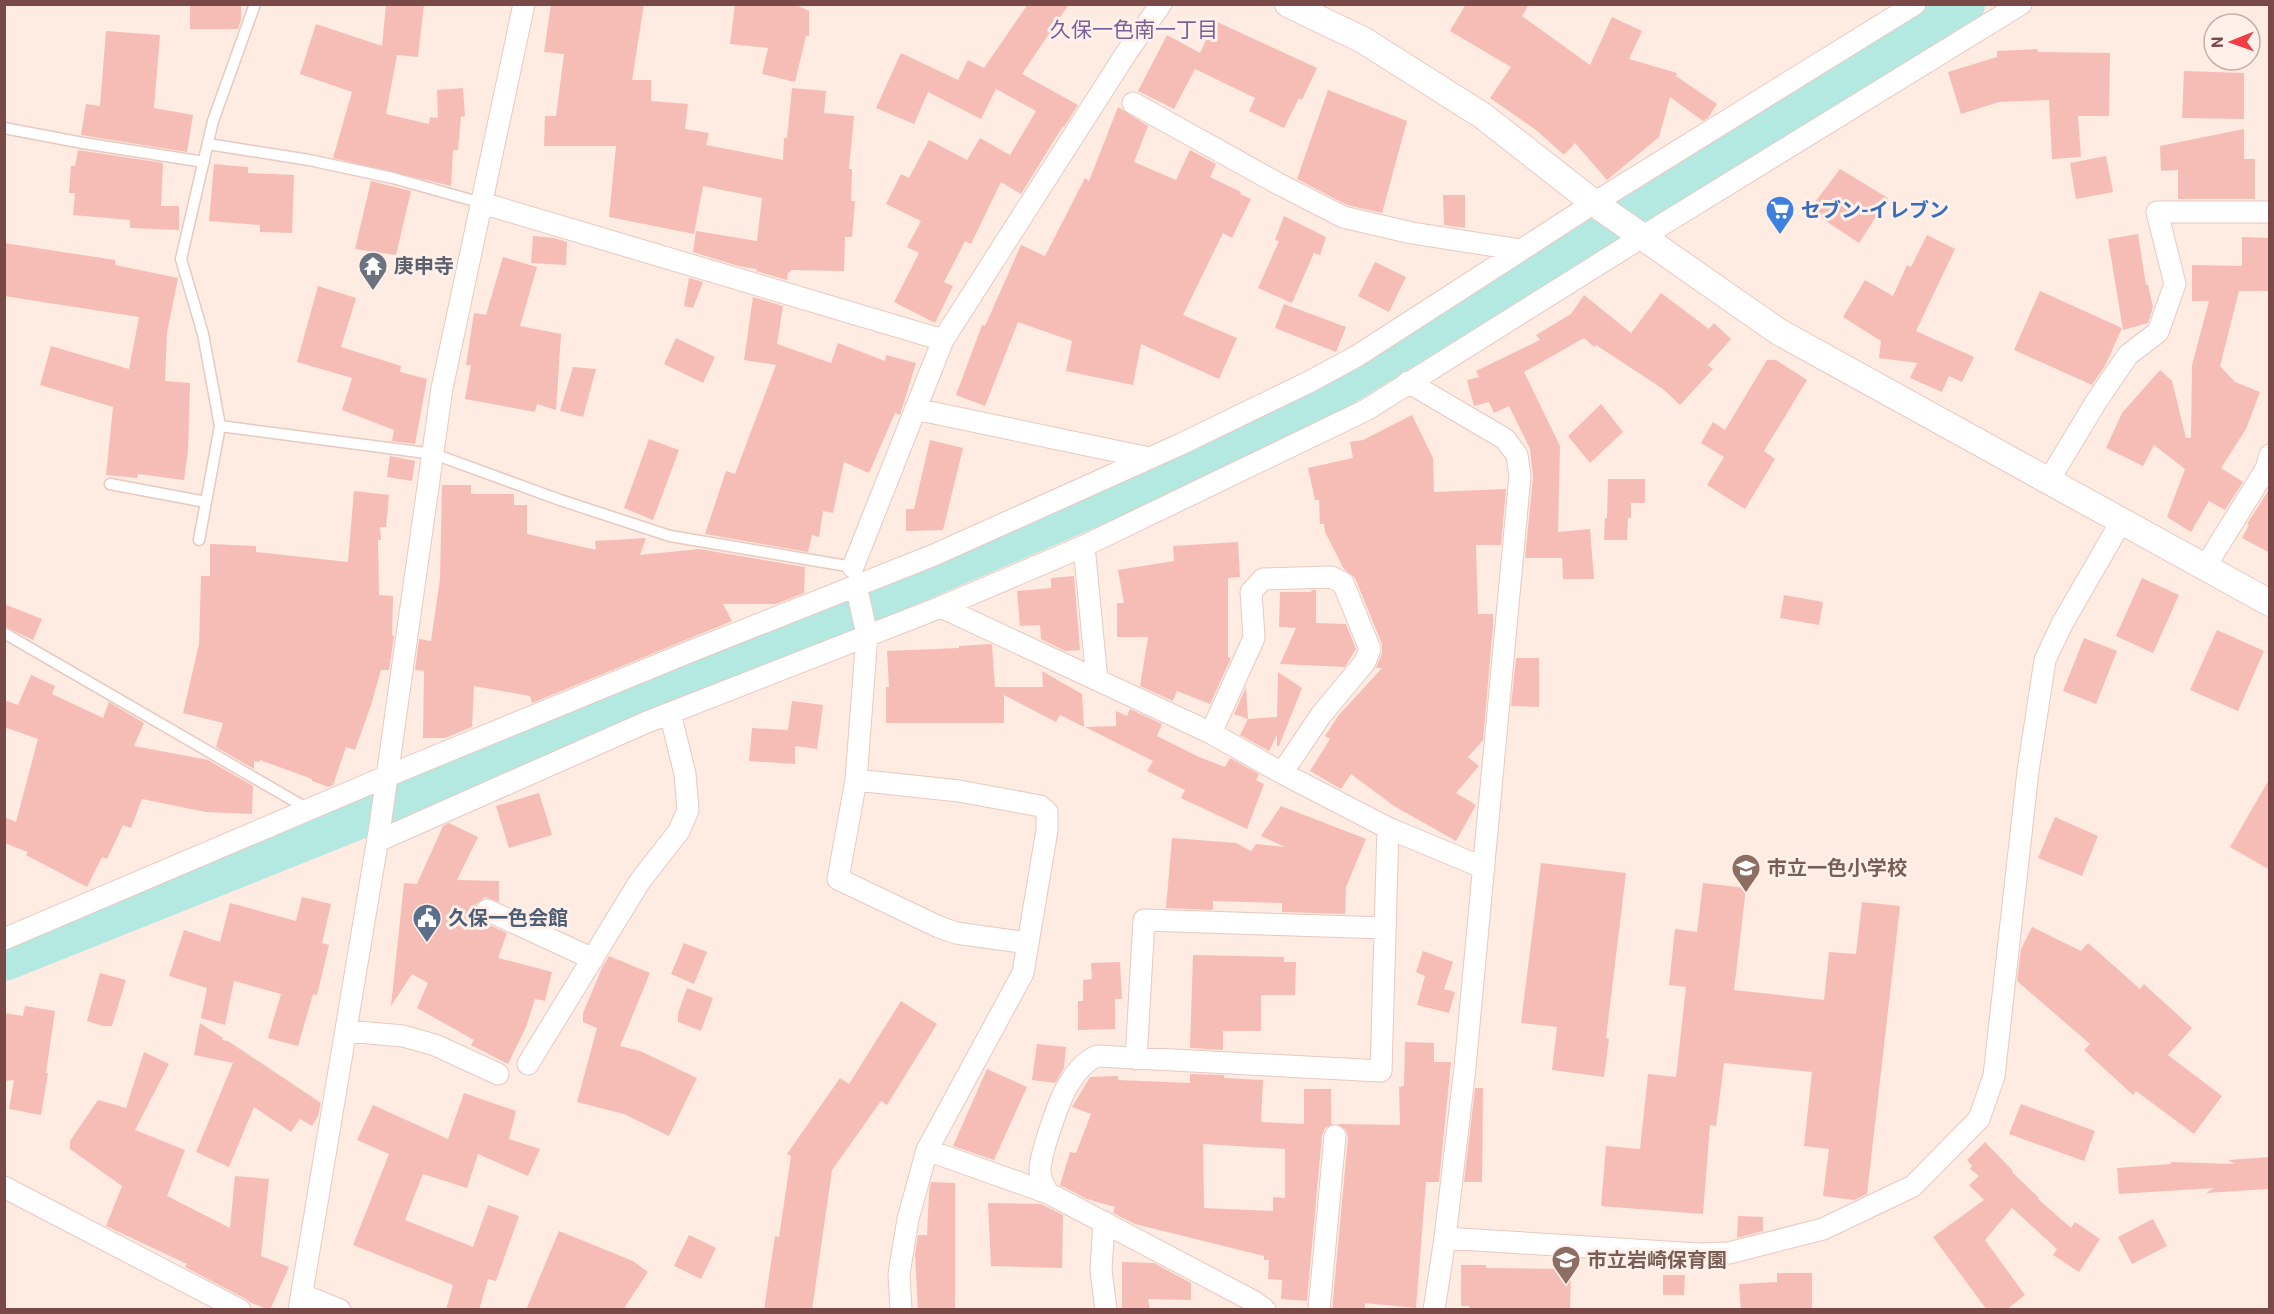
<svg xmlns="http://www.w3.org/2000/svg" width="2274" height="1314" font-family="Roboto,'Noto Sans JP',sans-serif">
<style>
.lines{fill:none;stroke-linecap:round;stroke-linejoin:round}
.river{stroke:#b4e9e2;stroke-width:48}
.building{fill:#f6bdb7;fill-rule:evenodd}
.service-casing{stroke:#e8c9c1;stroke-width:13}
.minor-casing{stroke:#e8c9c1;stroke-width:23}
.tertiary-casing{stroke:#e8c9c1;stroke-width:28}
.service{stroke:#fff;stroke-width:10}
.minor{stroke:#fff;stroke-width:21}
.tertiary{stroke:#fff;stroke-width:26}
.labels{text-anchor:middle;stroke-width:6;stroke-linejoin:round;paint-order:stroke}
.shop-label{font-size:20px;font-weight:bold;fill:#366cbe;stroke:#fff0e9;text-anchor:start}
.worship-label{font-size:20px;font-weight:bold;fill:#5b616d;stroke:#fff0e9;text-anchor:start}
.education-label{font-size:20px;font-weight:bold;fill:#785e54;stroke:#fff0e9;text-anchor:start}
.service-label{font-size:20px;font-weight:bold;fill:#4e5e75;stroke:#fff0e9;text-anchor:start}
.neighbourhood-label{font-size:21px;fill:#77619c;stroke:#fff0e9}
</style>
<rect width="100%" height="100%" fill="#feebe1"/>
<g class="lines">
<!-- river -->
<path class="river" d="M4,957l452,-181 659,-283 122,-55 89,-46 635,-388"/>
</g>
<!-- building -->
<path class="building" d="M190,4h51v16l-3,9h-48z
M386,4h38l-6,53 -21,-2 -11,59 43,10 1,-7 8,1 -1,-28 26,-2 2,28 -4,1 -3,33h-5l-2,36 -118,-28 19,-66 -52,-18 16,-50 66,22z
M551,4h93l-12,76h19v21l37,3 -3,25 24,4 -3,12 77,15 1,-22h3l5,-50 34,3 -2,22 30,3 -5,53h3l-1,32h4l-3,36h-7l-1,34 -53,-1 -1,3 -2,-1 -1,8 -31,-9 1,-2 -19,-3 -45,-14 3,-21 61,10 5,-43 -59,-12 -9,48 -85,-17 7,-71h-72l1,-30h11l8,-62 -20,-2z
M735,4l61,1 13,6v25h-3l-11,46 -33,-8 6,-26 -38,-4z
M1028,4h41l-47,70 56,31 -14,22 -1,-1 -42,68 -20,-12 -30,62 -6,-3 -21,41 9,4 -18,37 -41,-21 25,-49 -12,-6 14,-26 -35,-17 15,-30 8,4 20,-38 38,20 13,-22 30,17 26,-44 -40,-22 -15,30 -53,-27 -14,32 -38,-16 25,-55 57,27 10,-20 16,8z
M1466,4h63l-7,12 68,49 22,-48 30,14 -13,28 48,14 -1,3 41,28 -9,14 -5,3 -33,-24 -11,40 -52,43 -32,-37 -11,12 -28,-25 -46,-32 21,-31 -61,-36z
M1215,21l102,47 -15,32 -3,-2 -15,30 -35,-17 6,-13 -60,-29 -21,40 -36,-18 29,-56 33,18z
M106,31l54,4 -6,73 39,7 -6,37 -106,-17 5,-31 14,2z
M2037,49l1,3 72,1 -1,63h-31l3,41 -29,2 -3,-59 -50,2 -38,12 -13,-42 49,-15v-6z
M2184,71l60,2v46l-62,-1z
M1328,90l79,31 -25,92 -35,-8 -50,-26z
M1118,107l30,19 -14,36 42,18 14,-30 26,14 -6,13 31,15 -1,2 11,5 -19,39 -9,-5 -40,82 54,23 -18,41 -78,-35 -8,41 -67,-14 6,-30 -54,-19 -33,84 -29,-11 26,-70 3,1 36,-81 24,11 40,-78 4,3z
M2244,129v30h11v40h-77v-29l-17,1 -1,-25z
M78,150l85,13 -2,43h18v24l-49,-2v-8l-57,-5 2,-22h-6l2,-27h4z
M2106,156l7,36 -37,7 -6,-36z
M214,164l34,3v6l46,2 -2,58 -32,-1v-7l-51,-4z
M1840,169l48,29 -29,45 -50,-33z
M371,181l40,10 -15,64 -41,-6z
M1443,195h22v33l-21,-3z
M1284,216l42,21 -6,18 -6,-2 -22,50 -34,-15 21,-47 -4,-1z
M2138,234l8,51h2l5,22 -5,16 -25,7 -15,-91z
M1927,235l28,14 -39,82 58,26 -12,25 -13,-6 -7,16 -32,-14 7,-15 -38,-5 2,-17 -38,-24 22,-37 28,16 14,-31 4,2z
M533,236l21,2 13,4 -1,23 -35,-2z
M2242,237l28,1v53h-31l-19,75 15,16 25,10 -14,37 -25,39 22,14 -18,28 -16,-9 -18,31 -24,-15 18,-48 -31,-24 -11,21 -37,-18 16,-35 38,-43 12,11 14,57h5l1,-73 17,-64h-17v-36l50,1z
M4,243l111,17v5l63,13 -11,55 -2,48 25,2 -2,67 -4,30 -46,-6 -1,4 -31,-3 7,-68 -73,-22 11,-39 78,23 10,-52 -135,-21z
M503,257l34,10 -17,59 41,8 -5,76 -19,-6 -2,8 -70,-13 6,-34h-5l8,-52 12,2z
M1375,262l31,15 -17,35 -31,-16z
M689,278l14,4 -10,26 -9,-2z
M318,286l38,12 -15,49 60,19 -1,6 27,7 -12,65 -23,-3 2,-11 -52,-20 10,-32 -55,-16z
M2040,291l82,37 -16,36 -14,21 -78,-35z
M1661,293l48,36 5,-6 17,16 -23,26 5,4 -33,36 -17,-16 -67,-44 -2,2 -10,-9 -60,34 36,74 -2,86 32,-3 4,50h-31l-1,-21h-37l8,-81 -3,-28 -21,-43 -15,7 -5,-11 -15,4 -7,-26 12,-3 -3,-6 64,-31 -4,-5 35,-21 13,-19 47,38z
M753,297l30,9 -6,38 54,19 7,-20 47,18 1,-6 30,8 -16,52 -5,-2 -26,60 -25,-11 -11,51 -10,-2 -4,26 -7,-2 -4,17 -103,-18 21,-63 9,3 41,-109 -32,-5z
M1284,304l62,23 -10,25 -61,-24z
M676,338l39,19 -12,26 -39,-19z
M1767,360h9l31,20 -43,71 11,8 -30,50 -38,-24 17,-28 -23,-14 12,-21 12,8z
M573,367l23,2 -13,48 -23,-6z
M1601,404l22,28 -33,31 -22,-27z
M1412,415l21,43 1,34 72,-3 -5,56h-25l2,69h15v12l-10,114 -15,17 11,9 -23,27 20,12 -20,36 -62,-35 -43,-32 -10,15 -31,-18 20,-32 -5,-3 13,-20 44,-48h-6l6,-15v-9l-27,-66 -11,-9 -19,-37 -1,-8h-4l-1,-24h-4l-7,-32 45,-10 -3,-16 13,-2z
M649,439l30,11 -26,70 -29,-12z
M930,440l33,8 -20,82 -37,1v-22h8z
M390,456l25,5 -3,20 -25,-4z
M1608,479h37v24h-14v15h-3l-1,22h-23l1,-22h2z
M442,485h29v9h43v11h13v29l69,16 -1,-9 51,-3 -6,17 59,-6 106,18 -1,26 -28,11h-53l9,17 -200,82 -2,-7 -56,-10 -2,41 -27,11h-22l1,-67 -9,-1 4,-31 12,2 9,-62z
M2270,488v65l-28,-15 7,-13 -2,-1z
M354,491l35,4 -3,32h-6l1,13h-3l1,55 14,1 -1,39 2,1 -5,34h-8l-10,35 -16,45 -9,-3 -13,38 -4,2 -17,-6v-2l-52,-19 -1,2 -5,-1v8l-38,-22 7,-24 -40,-10 16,-69 2,-68h9v-32l46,2v6l92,10z
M1238,542l2,35 -12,1v79l3,1 -21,46 -33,-13 -4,10 -33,-15 8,-49h-31v-34h7l-6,-33 56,-9 -1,-15z
M1074,576l6,74 -15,1 -24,-12 -1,-14 -20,1 -3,-35 34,-3v-10z
M2142,578l37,17 -26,58 -37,-17z
M1312,590h4v33l30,1 10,25 -11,18 -65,-3 16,-36 -17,-1 1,-35h31z
M1784,595l39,7 -4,23 -39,-7z
M4,604l38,15 -9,21 -29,-14z
M2217,630l47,21 -26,60 -48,-21z
M2084,638l33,13 -21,53 -33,-13z
M990,644l2,1 3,42h48l-1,-16 40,23 2,33 -24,-12 -4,7 -52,-27v28h-118v-36h3l-2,-36 72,-3v-2z
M1516,658h23v49l-28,-1z
M1278,672l24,16 -23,58h-2v-11l-8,16 -29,-16 8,-16 -14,-5 12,-27 2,32 29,-2z
M31,675l24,11 -3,8 51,24 6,-16 35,21 -10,23 74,14 45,26 -1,28 -46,-2 -64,-13 -11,29 -8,-3 -16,34 -5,-2 -15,30 -61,-32 2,-3 -24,-9v-26l12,5 22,-83 -34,-12v-27l14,5z
M792,701l31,4 -6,44 -22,-3v18l-46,-3 3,-33 36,2z
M1130,709l32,15 -5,12 42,21 26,10 5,-9 29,16 -3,6 8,4 -17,45 -66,-31 4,-8 -38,-19 6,-10 -68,-34 31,-1v-15l11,5z
M2270,778v92l-40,-23z
M539,793l13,42 -43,13 -13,-42z
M1281,806l85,33 -20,48 -1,27 -63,-2v-9l-69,-2v9l-47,-2 6,-70 64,5 15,8 5,-7 29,3 -24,-11z
M2055,817l43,19 -16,40 -44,-18z
M449,823l29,14 -21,43 42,1v21l-14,-5 -9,7 -2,7 2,6 5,4 26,12 -9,25 54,14 -7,29 -10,-2 -9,28 -18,37 -37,-19 3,-5 -57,-32 11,-25 -16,-9 -21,32 13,-123 13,1 26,-58z
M1541,863l85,10 -20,165 3,1 -5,38 -52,-7 5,-43 -36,-4z
M1703,883l43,5 -12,102 90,10 5,-48 27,2 6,-52 38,4 -33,288 -13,6 -31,-4 6,-47 -25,-3 8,-74 -88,-9 -8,63 -6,-1 -7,89 -102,-8 5,-60 34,3 8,-75 28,3 10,-90 -17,-2 6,-56 22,3z
M302,897l29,7 -9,39 7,2 -12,50 -4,-1 -15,52 -30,-8 13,-44 -47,-13 -9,44 -24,-7 6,-30 -38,-12 15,-46 36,12 10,-39 66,18z
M2032,927l49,24 7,-8 52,46 4,-5 48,44 -24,27 54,41 -28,38 -58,-43 -3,4 -49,-45 6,-6 -73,-63 4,-32z
M684,943l23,9 -13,32 -23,-10z
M1423,951l30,11 -9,27 11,3 -6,21 -32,-8 8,-29 -9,-4z
M1193,955l91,2v5h12l-1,33h-34v36h-38v19l-33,-2z
M609,956l41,17 -30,73 20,5 57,27 -28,58 -45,-22 -47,-12 20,-74 -14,-6v-9l19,-45z
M1120,962l2,37h-7v30l-37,1v-29h5v-21l9,-1 -1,-16z
M100,973l26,7 -14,46h-9l-16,-5z
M687,988l26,10 -12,33 -23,-9v-9z
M901,1001l36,23 -50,81 -6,-4 -49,69 -20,140h-48l11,-74 4,1 12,-81 -4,-2 53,-76 9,6z
M25,1006l30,5 -9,62h2l-7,42 -32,-6 5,-29 -10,1v-68l19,3z
M200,1023l23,15 -1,2 6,1 93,62 -3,13 -6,10 -12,-7 -9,13 -37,-25 -25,60 -33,-15 37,-89 -39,-8z
M1405,1042l29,1v19h17l-12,120h-13l-10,126 -51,-5v7h-33l16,-173 -2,-7 -8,-6 62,1 -1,-38 5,-1z
M1037,1044l29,3 -2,21 -9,15 -23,-3z
M144,1052l25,12 -34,66 50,20 -18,46 63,32 5,-52 34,3 -8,77 28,11 -19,43 -19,-7 -5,-4 -61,-32 2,-3 -81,-38 16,-40 -52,-37v-8l28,-41 28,8z
M987,1069l40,18 -33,73 -41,-14z
M1190,1074l34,1v3l39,2 -2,42 43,2v-35h27v35h3l-9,4 -3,7 -15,166 -26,-2 1,-19 -14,-1 1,-19h-5v-4l-129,-32 -22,-11 2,-6 -28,-8 -27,-14 10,-33 6,1 15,-39 -19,-7 18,-30 28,-1v4l72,3zM1203,1144l82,5v49l-12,-1v14l-69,-3z
M1475,1088h8l-1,94h-18z
M464,1093l52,18 -7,28 31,10 -12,27 -50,-22 -11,34 -44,-14 -18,46 68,27 15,-42 31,11 -23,65 -8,-2 -9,31h-33l7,-25 -100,-40 36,-91 -32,-14 16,-35 75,34z
M2021,1104l74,27 -11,30 -75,-27z
M1985,1142l28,29 -1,1 27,26 -1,1 33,29 4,-6 25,17 -21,33 -26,-17 4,-6 -45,-41 -27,32 40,55 -19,15h-19l-54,-73 51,-37 -15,-15 10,-9 -9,-7 2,-3 -5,-6z
M2270,1157v33l-3,-1 -61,4 8,-5 -95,6 -2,-26 54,-4v-2l64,2 -7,-4z
M931,1182l24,1v127h-37l-3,-56 3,-19h9l2,-43z
M988,1203l53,1 22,11 -1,53 -71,-2z
M1738,1216l25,1v14l-26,7z
M2153,1219l14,27 -35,18 -14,-27z
M559,1231l74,30 15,11 -25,38h-97z
M689,1235l27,13 -15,31 -27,-13z
M1122,1262l32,1 37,20v17l-43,-1 2,11h-28z
M1461,1265h25v3l85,1 -1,40 -101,1v-4h-8z
M1777,1273h35v37h-71l-2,-26 38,-2z
M1663,1275h22l-1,20h-21z"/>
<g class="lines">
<!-- service casing -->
<g class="service-casing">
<path id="service" d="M4,128l79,15 121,19
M208,144l101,16 84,18 89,25
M220,426l214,28 126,46 110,36 183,31 1,3
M110,484l96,18
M199,540l21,-114 -17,-92 -22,-75 32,-138 42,-117
M4,633l304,176"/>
</g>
<!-- minor casing -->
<g class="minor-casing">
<path id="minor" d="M1133,103l144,80 66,34 69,16 109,17
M482,203l461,137
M1408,382l97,57 12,16 3,21 -55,591 -20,171 -11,72
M915,409l234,49
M2049,480l47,-78 32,-47 30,-23 17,-48 -18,-72h113
M1084,546l13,134
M853,567l90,-227 184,-288 34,-48
M2205,567l61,-98 4,-14
M856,585l11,50 -11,145 -18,99 101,48 17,6 72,10 -5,30 -96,177 -19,69 -9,55 2,36
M941,607l270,126 71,40 106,55 96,40
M1211,733l43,-95 -3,-46 12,-13 68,-2 12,6 27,66 -5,13 -44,53 -39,58
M856,780l103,11 81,15 7,6v18l-19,113
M378,841l269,-119 294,-115 143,-61 282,-136 276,-173 379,-233
M487,910l106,49
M4,939l393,-167 297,-122 240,-95 245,-110 130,-63 48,-26 237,-153 321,-199
M347,1031l56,5 32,9 63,29
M1136,1059l8,-139 241,8
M528,1064l112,-183 39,-50 9,-21 -3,-36 -15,-61
M927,1150l121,43 205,108 12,9
M4,1187l236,123
M1048,1193c-4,-7 -8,-14 -8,-22 0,-17 20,-75 30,-89 7,-11 15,-21 27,-26l284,15 7,-243
M1104,1222l-3,48 5,40
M1445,1238l253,16 31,-1 94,-24 90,-43 66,-67 15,-43 34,-305 17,-111 17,-36 60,-104
M303,1295l37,15
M299,1310l81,-484 62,-438 82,-384
M1319,1310l16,-174"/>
</g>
<!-- tertiary casing -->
<g class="tertiary-casing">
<path id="tertiary" d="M1288,4l75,36 120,76 111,87 185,129 491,271"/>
</g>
<!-- service -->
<use href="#service" class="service"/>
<!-- minor -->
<use href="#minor" class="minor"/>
<!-- tertiary -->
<use href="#tertiary" class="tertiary"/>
</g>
<!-- icons -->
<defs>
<g id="supermarket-pin" transform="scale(1.5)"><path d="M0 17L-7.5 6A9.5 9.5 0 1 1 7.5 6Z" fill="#3f7fe0" stroke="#fff0e9"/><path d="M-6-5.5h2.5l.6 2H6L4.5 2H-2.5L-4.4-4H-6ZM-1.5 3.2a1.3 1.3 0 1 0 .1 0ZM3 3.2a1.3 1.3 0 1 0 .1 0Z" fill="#fff"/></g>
<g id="temple-pin" transform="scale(1.5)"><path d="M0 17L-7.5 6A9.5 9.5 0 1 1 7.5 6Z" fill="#6b7280" stroke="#fff0e9"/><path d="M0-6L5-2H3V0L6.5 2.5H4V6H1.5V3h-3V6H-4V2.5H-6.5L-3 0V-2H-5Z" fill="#fff"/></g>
<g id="school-pin" transform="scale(1.5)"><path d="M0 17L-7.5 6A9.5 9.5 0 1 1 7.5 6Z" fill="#8d6e63" stroke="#fff0e9"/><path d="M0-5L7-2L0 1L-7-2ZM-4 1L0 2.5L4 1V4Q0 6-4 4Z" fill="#fff"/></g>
<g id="civic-pin" transform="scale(1.5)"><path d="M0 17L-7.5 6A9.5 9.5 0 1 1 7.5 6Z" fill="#5c6f8a" stroke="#fff0e9"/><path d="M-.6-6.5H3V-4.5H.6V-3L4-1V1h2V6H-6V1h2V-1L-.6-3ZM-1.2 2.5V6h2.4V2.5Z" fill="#fff"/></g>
</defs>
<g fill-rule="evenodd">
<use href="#supermarket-pin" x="1780" y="210"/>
<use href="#temple-pin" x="373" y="266"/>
<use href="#school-pin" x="1746" y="868"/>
<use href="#civic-pin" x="427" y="918"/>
<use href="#school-pin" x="1566" y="1260"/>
</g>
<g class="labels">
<!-- shop labels -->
<g class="shop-label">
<text x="1801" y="217">セブン-イレブン</text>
</g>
<!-- worship labels -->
<g class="worship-label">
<text x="394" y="273">庚申寺</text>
</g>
<!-- education labels -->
<g class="education-label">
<text x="1767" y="875">市立一色小学校</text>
<text x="1587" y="1267">市立岩崎保育園</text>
</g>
<!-- service labels -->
<g class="service-label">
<text x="448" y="925">久保一色会館</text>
</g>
<!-- neighbourhood labels -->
<g class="neighbourhood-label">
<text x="1134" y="37">久保一色南一丁目</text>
</g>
</g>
<!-- border -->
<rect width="2274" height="1314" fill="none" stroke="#784946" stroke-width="12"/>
<!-- north arrow -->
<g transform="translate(2232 42) rotate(269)"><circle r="28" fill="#fff0e9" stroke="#c9ada8" stroke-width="1.5"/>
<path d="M0-4.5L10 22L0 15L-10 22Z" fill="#f23c48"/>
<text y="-9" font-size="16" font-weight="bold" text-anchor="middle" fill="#784946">N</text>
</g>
</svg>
